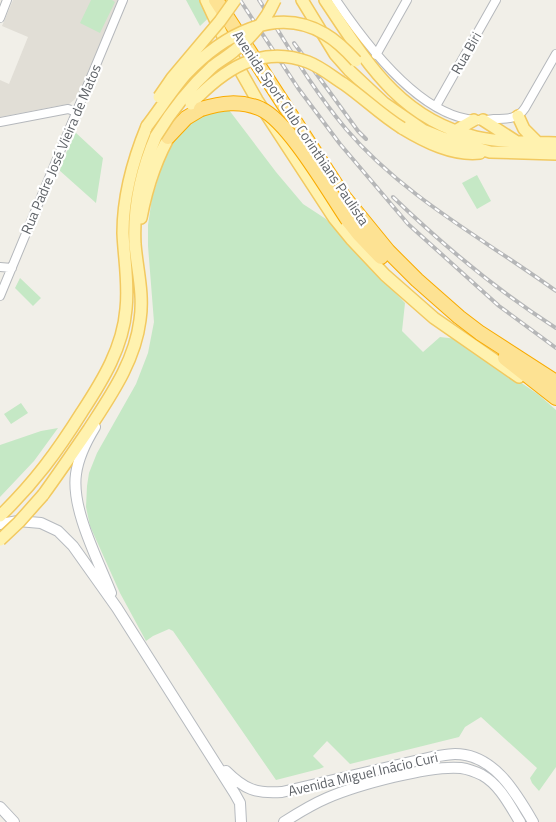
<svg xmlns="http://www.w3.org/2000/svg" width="556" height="822" font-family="'Titillium Web',sans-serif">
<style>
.education{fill:#e1ded6}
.green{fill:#c5e8c5}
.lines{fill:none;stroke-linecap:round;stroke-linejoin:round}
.street-casing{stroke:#b5b8bc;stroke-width:10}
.secondary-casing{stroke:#b6babf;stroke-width:12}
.primary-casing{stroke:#f2c960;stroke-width:14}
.highway-casing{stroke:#f9ab00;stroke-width:16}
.street{stroke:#fff;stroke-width:8}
.secondary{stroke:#fff;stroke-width:10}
.primary{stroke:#fff2af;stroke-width:11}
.highway{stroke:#fde293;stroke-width:14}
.rail-casing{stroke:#b6b7b8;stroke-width:4}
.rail{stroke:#fff;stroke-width:2;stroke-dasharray:5.5;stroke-linecap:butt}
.primary-bridge-casing{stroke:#f2c960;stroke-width:14;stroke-linecap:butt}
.highway-bridge-casing{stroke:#f9ab00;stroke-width:16;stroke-linecap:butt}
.primary-bridge{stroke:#fff2af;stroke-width:11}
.highway-bridge{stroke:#fde293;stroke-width:14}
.labels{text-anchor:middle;stroke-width:4.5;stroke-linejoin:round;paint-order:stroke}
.street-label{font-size:14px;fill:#5f6368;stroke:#fff}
</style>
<rect width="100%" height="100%" fill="#f1efe8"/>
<!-- education -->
<path class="education" d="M13,0h106l-38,91 -7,9 -5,4 -12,2 -57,11v-37l9,4 19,-47 -26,-11z"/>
<!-- green -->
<path class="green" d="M91,0h21l3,2 -15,31 -20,-10z
M186,0h25l6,10 -17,16z
M229,110l47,62 27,32 23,15 79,84 -3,28 21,21 17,-15 17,2 82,56 17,15v357l-17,24 -7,-8 -2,-5 7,-10 -56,-51 -16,10 -6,10 -109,27 -23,-23 -14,15 11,11 -5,2 -43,11 -103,-149 -4,-2 -16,7 -7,5 -26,-48 -30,-67 -4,-19 1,-21 2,-13 8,-20 39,-69 12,-31 6,-31 -6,-76v-21l4,-27 7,-22 1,-20 35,-41z
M75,132l28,26 -7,45 -37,-33z
M477,175l14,26 -14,8 -15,-26z
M20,278l21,20 -8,8 -18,-18z
M21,403l7,10 -17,11 -7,-10z
M58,428l-24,33 -34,36v-52l41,-14z"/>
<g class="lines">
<!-- street casing -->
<g class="street-casing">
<path id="street" d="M336,0c29,43 83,116 139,120 6,1 13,0 19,-1 13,0 24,0 31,-11l31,-54
M0,18l7,-18
M376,55l31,-55
M436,106l60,-106
M0,122l68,-13 9,3
M0,267l12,1
M0,296l123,-296"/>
</g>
<!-- secondary casing -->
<g class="secondary-casing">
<path id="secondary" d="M95,427c-8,13 -17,32 -19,47 -5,35 22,86 35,119
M0,524l18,-3 23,2 17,8 15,15 44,62 118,186 5,9 1,19
M226,771c18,18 30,23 56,21l150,-35c8,-1 16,-3 23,-3 39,0 61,39 78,68
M0,807l14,15
M284,822c14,-9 29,-18 43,-24 30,-13 103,-33 134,-30 7,1 15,4 21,7 18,10 28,31 38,47"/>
</g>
<!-- primary casing -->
<g class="primary-casing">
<path id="primary" d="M206,0l26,56 25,44 77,118 18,22 33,35 49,43 85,59
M302,0l33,54 15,17 34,32 39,27 20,8 47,14 66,2
M325,0c41,61 74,119 151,137 26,6 54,5 80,6
M518,116l6,13 13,13
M483,120l34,22
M402,128c23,14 51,28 78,25
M455,131l19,-11
M141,218c6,-32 15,-60 32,-88
M43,495c16,-22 31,-44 46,-66 22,-34 46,-68 51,-109 4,-26 -3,-51 -5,-76 -2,-39 6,-73 21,-108
M0,516c34,-33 57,-64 82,-104 21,-32 41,-65 44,-103 3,-26 -2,-51 -3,-76 0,-37 10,-73 24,-107"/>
</g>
<!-- highway casing -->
<g class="highway-casing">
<path id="highway" d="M216,0l128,197 44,54 29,29 42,37 21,16 76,49
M168,137l18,-19 15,-9
M348,220l11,14 22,23
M505,358l51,40"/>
</g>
<!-- street -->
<use href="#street" class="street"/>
<!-- secondary -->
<use href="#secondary" class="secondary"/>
<!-- primary -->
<use href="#primary" class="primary"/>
<!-- highway -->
<use href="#highway" class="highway"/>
<!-- rail casing -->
<g class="rail-casing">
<path id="rail" d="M240,0l58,88 42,56 68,80 91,82 57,42
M259,0c28,44 53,89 87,129 58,68 138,110 210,162
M294,43l64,88 8,8
M393,197c51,49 103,93 163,131"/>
</g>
<!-- rail -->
<use href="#rail" class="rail"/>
<!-- primary-bridge casing -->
<g class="primary-bridge-casing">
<path id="primary-bridge" d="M159,97l13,-19 48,-57 15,-21
M191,104c32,-34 69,-60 117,-42 13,5 25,15 36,22 20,14 37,31 58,44
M147,126c13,-17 25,-36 39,-52 35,-37 89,-70 139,-40 12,7 22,17 31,27
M156,136c16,-26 33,-48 56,-69 7,-6 15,-10 22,-16 17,-13 32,-31 41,-51
M0,540l19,-18 24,-27"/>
</g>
<!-- highway-bridge casing -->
<g class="highway-bridge-casing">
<path id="highway-bridge" d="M201,109c20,-6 39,-9 60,0 28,13 68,83 87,111"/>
</g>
<!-- primary-bridge -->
<use href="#primary-bridge" class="primary-bridge"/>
<!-- highway-bridge -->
<use href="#highway-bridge" class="highway-bridge"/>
</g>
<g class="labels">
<!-- street labels -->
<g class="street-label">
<text transform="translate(466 53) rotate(-60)" y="5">Rua Biri</text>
<text transform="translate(301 128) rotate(56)" y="5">Avenida Sport Club Corinthians Paulista</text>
<text transform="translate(61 149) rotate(-67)" y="5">Rua Padre José Vieira de Matos</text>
<text transform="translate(363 774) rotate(-13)" y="5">Avenida Miguel Inácio Curi</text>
</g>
</g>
</svg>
